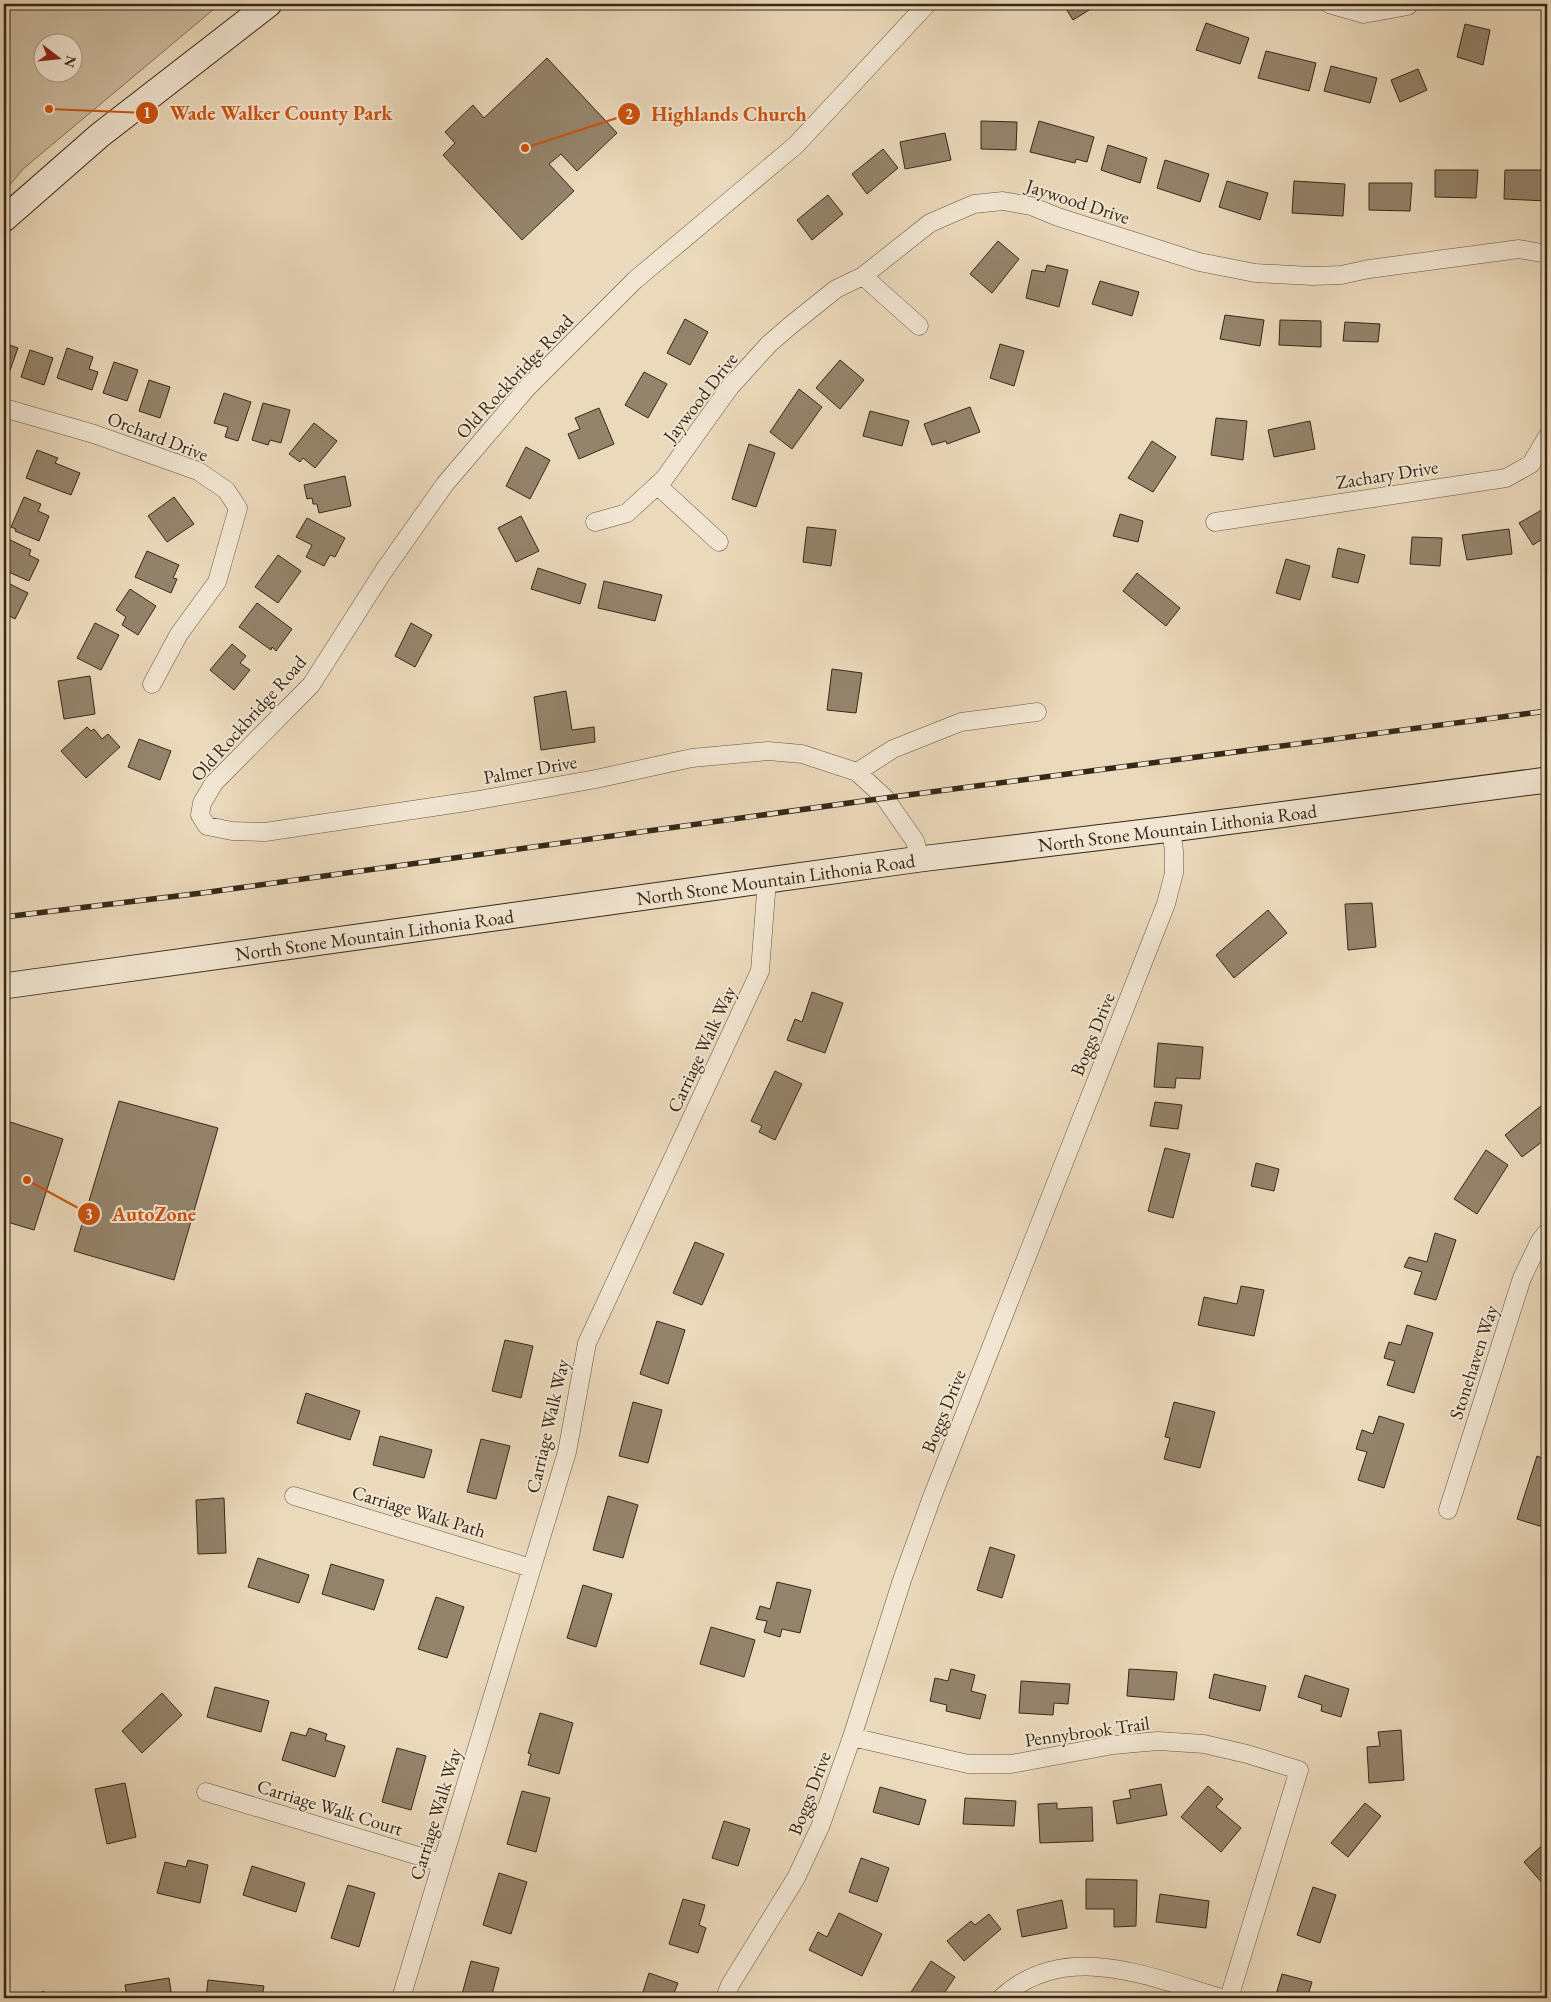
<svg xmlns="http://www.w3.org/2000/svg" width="1551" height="2002" font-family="'EB Garamond',serif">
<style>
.green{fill:#ccbb9f;stroke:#80725a;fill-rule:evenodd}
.building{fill:#94846c;stroke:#352816}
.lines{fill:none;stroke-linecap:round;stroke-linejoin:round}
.street-casing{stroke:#62543f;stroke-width:19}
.secondary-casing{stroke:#352816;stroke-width:27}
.street{stroke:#f2e6d3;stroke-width:18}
.secondary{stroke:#f2e6d3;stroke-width:25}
.rail-casing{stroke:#352816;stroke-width:5.5}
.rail{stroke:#f2e6d3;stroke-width:4;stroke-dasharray:11;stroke-linecap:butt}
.labels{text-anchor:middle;stroke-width:4;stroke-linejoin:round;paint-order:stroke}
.street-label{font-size:19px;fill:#352816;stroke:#f2e6d3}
.leader{fill:none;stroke:#cd520e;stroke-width:2}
.callout-dot{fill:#cd520e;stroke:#f2e6d3;stroke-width:2}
.mark-label{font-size:15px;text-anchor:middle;font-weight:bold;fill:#fff}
.callout-label{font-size:20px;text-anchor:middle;font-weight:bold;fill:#cd520e;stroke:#f2e6d3;stroke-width:4;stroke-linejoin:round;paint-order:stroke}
</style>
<rect width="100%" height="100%" fill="#ebd9bb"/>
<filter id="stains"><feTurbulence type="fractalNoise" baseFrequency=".004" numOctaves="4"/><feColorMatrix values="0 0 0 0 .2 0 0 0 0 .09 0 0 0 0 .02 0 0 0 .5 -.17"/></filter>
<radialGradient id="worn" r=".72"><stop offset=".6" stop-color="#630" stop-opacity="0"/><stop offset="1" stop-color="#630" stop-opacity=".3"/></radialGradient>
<!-- green -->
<path class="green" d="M4,4h216l-197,165 -19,23zM42,42h30v30h-30z"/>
<!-- building -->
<path class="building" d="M1063,4h29l2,3 -21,13z
M1206,23l43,15 -9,26 -44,-14z
M1465,24l25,6 -7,35 -26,-8z
M1266,51l50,12 -7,28 -51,-13z
M547,58l70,75 -40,38 -16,-17 -12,10 25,27 -52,49 -79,-85 12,-12 -10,-11 28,-27 11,13z
M1331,66l46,12 -7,25 -46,-12z
M1418,69l9,21 -27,12 -9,-22z
M981,121l36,1 -1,28 -35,-1z
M1039,121l55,16 -7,25 -11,-3 -1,4 -45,-11z
M945,133l6,27 -46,9 -5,-27z
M1108,145l39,13 -7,25 -39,-13z
M883,149l15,19 -31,26 -15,-20z
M1165,160l44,14 -9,28 -43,-14z
M1435,170h43l-2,28 -41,-1z
M1505,170h42v31l-43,-2z
M1227,181l41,12 -8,27 -41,-13z
M1294,181l51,3 -2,32 -51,-3z
M1369,183h43l-2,28 -41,-1z
M828,195l15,19 -31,26 -15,-20z
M998,241l21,18 -27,34 -22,-19z
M1047,265l21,5 -9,37 -33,-9 6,-28 13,2z
M1100,281l39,11 -7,24 -40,-12z
M1225,315l39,5 -4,26 -40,-7z
M685,319l23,13 -18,33 -23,-12z
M1280,320l41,1v26l-42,-2z
M1345,322l35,2 -2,18 -35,-1z
M4,343l14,5 -9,25 -5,-2z
M1000,344l24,7 -10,35 -24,-8z
M67,348l26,9 -4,12 9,3 -6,18 -35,-12z
M30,350l23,8 -9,27 -23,-8z
M840,360l24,20 -24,29 -24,-21z
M114,362l24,8 -11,31 -24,-8z
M644,372l23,12 -19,34 -23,-13z
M149,380l21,7 -10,31 -21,-7z
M799,389l23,18 -30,42 -22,-17z
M224,393l27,9 -13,39 -13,-4 3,-10 -14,-4z
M263,403l27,7 -9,33 -11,-3 -2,5 -16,-5z
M970,407l10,25 -33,12 -1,-3 -14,4 -8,-21z
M599,408l15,36 -35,15 -11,-25 12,-5 -5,-11z
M870,411l39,10 -7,25 -39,-10z
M1216,418l31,3 -4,39 -32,-5z
M1310,421l5,28 -41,8 -6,-27z
M314,423l23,18 -22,27 -12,-10 -3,4 -11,-8z
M1152,441l24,16 -23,35 -25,-14z
M749,444l26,9 -19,54 -24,-8z
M526,447l24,13 -20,39 -24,-13z
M37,450l21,8 -3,5 25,10 -9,22 -45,-17z
M345,476l6,30 -32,7 -2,-9h-4l-1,-6 -5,1 -3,-14z
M24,497l17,7 -3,7 11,5 -10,25 -24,-10 1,-2 -5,-2z
M174,497l20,27 -27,18 -19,-26z
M1547,507v29l-14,9 -14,-22z
M1120,514l23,7 -5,21 -25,-6z
M521,516l18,35 -23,11 -18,-34z
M307,518l38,20 -10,19 -5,-2 -6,11 -18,-9 6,-12 -16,-8z
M807,527l29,3 -5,36 -28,-4z
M1509,529l3,25 -45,6 -5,-25z
M4,537l27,13 -2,5 10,5 -10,21 -25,-11v-14l2,-5 -2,-1z
M1412,537l30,1 -2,28 -30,-2z
M1338,548l27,7 -7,28 -26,-6z
M147,551l32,14 -6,13 4,1 -6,14 -36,-16z
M278,555l23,16 -23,32 -23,-16z
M1286,559l24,7 -10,34 -24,-7z
M538,568l48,16 -6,20 -49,-15z
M1137,573l43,35 -14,18 -43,-35z
M4,581l24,12 -13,26 -11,-6z
M604,581l58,14 -7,26 -57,-13z
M130,589l26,17 -18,29 -16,-10 4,-8 -10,-7z
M257,603l35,26 -16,22 -4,-4 -1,3 -32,-23z
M95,623l24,12 -18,35 -24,-12z
M411,623l21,12 -17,32 -20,-11z
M232,644l14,12 -6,7 10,7 -16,20 -24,-20z
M832,669l30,4 -6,40 -29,-3z
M90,676l5,38 -31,5 -6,-38z
M566,691l6,39 22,-3 1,15 -54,8 -7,-53z
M87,727l4,4 3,-2 8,10 6,-5 12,13 -34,31 -25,-27z
M139,739l32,12 -11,29 -32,-13z
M1372,903l4,44 -28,3 -3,-46z
M1268,910l19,23 -53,45 -18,-23z
M812,992l31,11 -18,50 -38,-13 8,-21 7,3z
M1158,1043l45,4 -3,32 -24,-1 -1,10 -21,-1z
M775,1071l27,13 -27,56 -16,-8 3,-6 -11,-5z
M119,1101l99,27 -44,152 -100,-29z
M1547,1101v37l-25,19 -17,-22z
M1155,1102l27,3 -4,24 -28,-3z
M4,1120l59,19 -29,91 -30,-9z
M1165,1148l25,6 -17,64 -25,-7z
M1486,1150l22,15 -31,49 -23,-15z
M1256,1163l23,6 -5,22 -23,-5z
M1435,1233l21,7 -20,60 -22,-6 8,-22 -18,-5 5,-10 18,5z
M695,1242l29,12 -22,51 -29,-12z
M1241,1286l23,4 -10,46 -56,-11 6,-28 33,7z
M657,1321l28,9 -17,54 -28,-10z
M1407,1325l26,8 -19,60 -27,-8 8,-24 -11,-3 5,-16 12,3z
M505,1340l28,6 -12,52 -29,-7z
M306,1393l54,18 -10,29 -53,-17z
M633,1402l29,8 -14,53 -29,-7z
M1174,1402l41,10 -15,56 -36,-9 6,-21 -5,-1z
M1379,1416l25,8 -20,64 -26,-8 9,-28 -11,-3 6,-19 11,4z
M380,1436l52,14 -8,28 -51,-13z
M481,1439l29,7 -14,53 -29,-7z
M1537,1456l10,4v55l-4,12 -26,-8z
M608,1496l30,9 -15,53 -30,-8z
M224,1498l2,55 -28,1 -2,-54z
M990,1547l25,8 -13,43 -25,-8z
M258,1558l51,17 -10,28 -51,-16z
M331,1564l53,16 -10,30 -52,-16z
M777,1582l34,8 -11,43 -18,-4 -2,8 -16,-5 3,-11 -11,-2 4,-13 10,3z
M583,1585l29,9 -16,53 -29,-9z
M436,1597l28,10 -17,51 -29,-9z
M711,1627l44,13 -11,37 -44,-13z
M951,1669l24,6 -4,16 15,4 -6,24 -34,-8 1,-6 -17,-4 5,-23 13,3z
M1129,1669l48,3 -3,28 -47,-4z
M1214,1674l52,12 -6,25 -51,-13z
M1305,1675l44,14 -8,28 -20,-6 1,-6 -24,-8z
M1021,1681l49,3 -2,20 -14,-1 -1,12 -34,-2z
M215,1687l54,14 -8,31 -54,-15z
M162,1693l20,22 -40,38 -20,-22z
M540,1713l33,10 -14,51 -31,-9 3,-11 -3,-1z
M309,1728l18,6 -2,6 20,6 -10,31 -53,-17 9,-28 15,4z
M1401,1730l3,50 -35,3 -2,-36 13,-1 -2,-14z
M397,1748l29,8 -15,54 -29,-8z
M125,1783l11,54 -29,7 -12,-55z
M1161,1784l6,31 -50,9 -4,-23 18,-3 -2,-8z
M1208,1786l15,13 -7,8 25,21 -20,24 -40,-35z
M880,1787l46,13 -7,25 -46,-13z
M522,1791l28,7 -14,54 -29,-8z
M965,1798l51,3 -2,25 -51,-2z
M1057,1803v6l35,-2 1,34 -53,2 -2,-39z
M1365,1803l16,13 -33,41 -17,-14z
M724,1821l26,8 -12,37 -26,-8z
M1547,1841v39l-4,4 -19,-22z
M861,1858l28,10 -12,34 -28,-10z
M188,1860l20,5 -8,38 -43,-10 8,-31 21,5z
M252,1866l53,17 -9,29 -53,-17z
M499,1873l28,9 -16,52 -28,-9z
M1086,1879l51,1 -1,46 -22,1v-18h-28z
M348,1885l27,8 -16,54 -28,-9z
M1313,1887l23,8 -16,48 -23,-8z
M1160,1894l49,7 -3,27 -50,-6z
M683,1899l22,6 -6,20 7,3 -8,25 -29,-9z
M1062,1900l5,28 -45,9 -5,-27z
M839,1913l43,21 -20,42 -53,-26 9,-18 9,5z
M989,1914l12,15 -37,32 -17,-20 24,-20 4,4z
M471,1961l28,7 -8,30h-30z
M931,1961l24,16 -14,21h-31l-2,-1z
M649,1973l29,10 -6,15h-31z
M1282,1974l30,8 -5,16h-32z
M169,1978l3,20h-45l-2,-13z
M208,1980l56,6 -2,12h-56z
M43,1991l9,7h-14z
M326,1994l18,4h-19z"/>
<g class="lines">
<!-- street casing -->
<g class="street-casing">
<path id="street" d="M1329,4l35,10 44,-8
M863,276l56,50
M4,408l90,26 104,37 28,19 12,18 -21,74 -38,52 -27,50
M657,485l62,57
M595,522l32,-9 37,-34 66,-92 39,-43 22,-19 45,-36 27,-13 67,-53 44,-19 29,-3 28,5 27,11 141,45 56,11 57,3 29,-1 28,-6 150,-20 28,5
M1215,522l291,-44 25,-14 16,-27
M857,772l36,-23 68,-27 76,-10
M920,859l-5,-18 -30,-43 -28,-26 -55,-18 -34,-3 -76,7 -96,21 -123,22 -208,31 -33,-1 -25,-5 -7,-11 2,-12 12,-20 97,-98 72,-113 62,-88 82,-96 108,-108 161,-135 131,-141
M294,1496l237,72
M1448,1510l74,-232 18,-37 7,-9
M852,1737l116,27h43l102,-19 45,-4 46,3 43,10 52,16 -70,228
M206,1792l236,71
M401,1998l166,-546 20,-109 173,-372 7,-91
M725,1998l5,-13 66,-107 24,-51 32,-90 50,-157 30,-83 234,-593 8,-31v-22l-3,-22
M1001,1998c64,-59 148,-21 220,0"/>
</g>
<!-- secondary casing -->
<g class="secondary-casing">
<g id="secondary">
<path d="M4,219l96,-84 169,-131"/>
<path id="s1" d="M4,986l916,-127 251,-30 376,-49"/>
</g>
</g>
<!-- street -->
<use href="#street" class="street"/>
<!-- secondary -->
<use href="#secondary" class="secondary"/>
<!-- rail casing -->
<g class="rail-casing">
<path id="rail" d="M4,917l198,-24 683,-95 662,-87"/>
</g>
<!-- rail -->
<use href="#rail" class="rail"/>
</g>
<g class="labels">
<!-- street labels -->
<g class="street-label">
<text transform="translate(1078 201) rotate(18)" y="7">Jaywood Drive</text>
<text transform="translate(514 376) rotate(-47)" y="7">Old Rockbridge Road</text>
<text transform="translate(700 397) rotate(-52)" y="7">Jaywood Drive</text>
<text transform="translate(158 436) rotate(21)" y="7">Orchard Drive</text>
<text transform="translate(1387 474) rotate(-9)" y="7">Zachary Drive</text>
<text transform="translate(248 718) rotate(-48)" y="7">Old Rockbridge Road</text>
<text transform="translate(530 769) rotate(-10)" y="7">Palmer Drive</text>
<text dy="7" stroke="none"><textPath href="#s1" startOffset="1184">North Stone Mountain Lithonia Road</textPath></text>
<text dy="7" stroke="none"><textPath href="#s1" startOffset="779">North Stone Mountain Lithonia Road</textPath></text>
<text dy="7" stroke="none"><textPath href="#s1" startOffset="374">North Stone Mountain Lithonia Road</textPath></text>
<text transform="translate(1092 1034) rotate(-68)" y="7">Boggs Drive</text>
<text transform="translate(701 1049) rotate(-65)" y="7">Carriage Walk Way</text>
<text transform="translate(1473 1362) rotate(-72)" y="7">Stonehaven Way</text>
<text transform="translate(943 1411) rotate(-68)" y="7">Boggs Drive</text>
<text transform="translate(547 1426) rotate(-77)" y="7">Carriage Walk Way</text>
<text transform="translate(419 1511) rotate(17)" y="7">Carriage Walk Path</text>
<text transform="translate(1087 1731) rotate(-8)" y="7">Pennybrook Trail</text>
<text transform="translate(809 1793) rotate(-69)" y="7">Boggs Drive</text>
<text transform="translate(330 1807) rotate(17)" y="7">Carriage Walk Court</text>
<text transform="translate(435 1814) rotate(-73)" y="7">Carriage Walk Way</text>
</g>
</g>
<!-- callouts -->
<path class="leader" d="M49 109L147 113M525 148L629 114M27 1180L89 1214"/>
<g class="callout-dot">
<circle cx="49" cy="109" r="5"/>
<circle cx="525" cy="148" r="5"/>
<circle cx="27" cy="1180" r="5"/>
<circle cx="147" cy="113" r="12"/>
<circle cx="629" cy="114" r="12"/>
<circle cx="89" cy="1214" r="12"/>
</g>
<g class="mark-label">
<text x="147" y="118">1</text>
<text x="629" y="119">2</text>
<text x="89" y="1220">3</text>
</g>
<g class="callout-label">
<text x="281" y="120">Wade Walker County Park</text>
<text x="729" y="121">Highlands Church</text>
<text x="154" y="1221">AutoZone</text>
</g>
<!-- margin -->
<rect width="1551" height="2002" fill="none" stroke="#ebd9bb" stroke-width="20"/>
<rect x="5" y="5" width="1541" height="1992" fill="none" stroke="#352816" stroke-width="2.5"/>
<rect x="10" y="10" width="1531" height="1982" fill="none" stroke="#352816"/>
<!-- north arrow -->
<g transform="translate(58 58) rotate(106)"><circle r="24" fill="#f2e6d3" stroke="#a69a87"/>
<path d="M0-4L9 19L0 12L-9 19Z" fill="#8f2418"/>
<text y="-8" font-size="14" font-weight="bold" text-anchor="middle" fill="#352816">N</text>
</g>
<rect width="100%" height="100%" filter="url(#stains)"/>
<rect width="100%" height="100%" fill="url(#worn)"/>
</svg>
